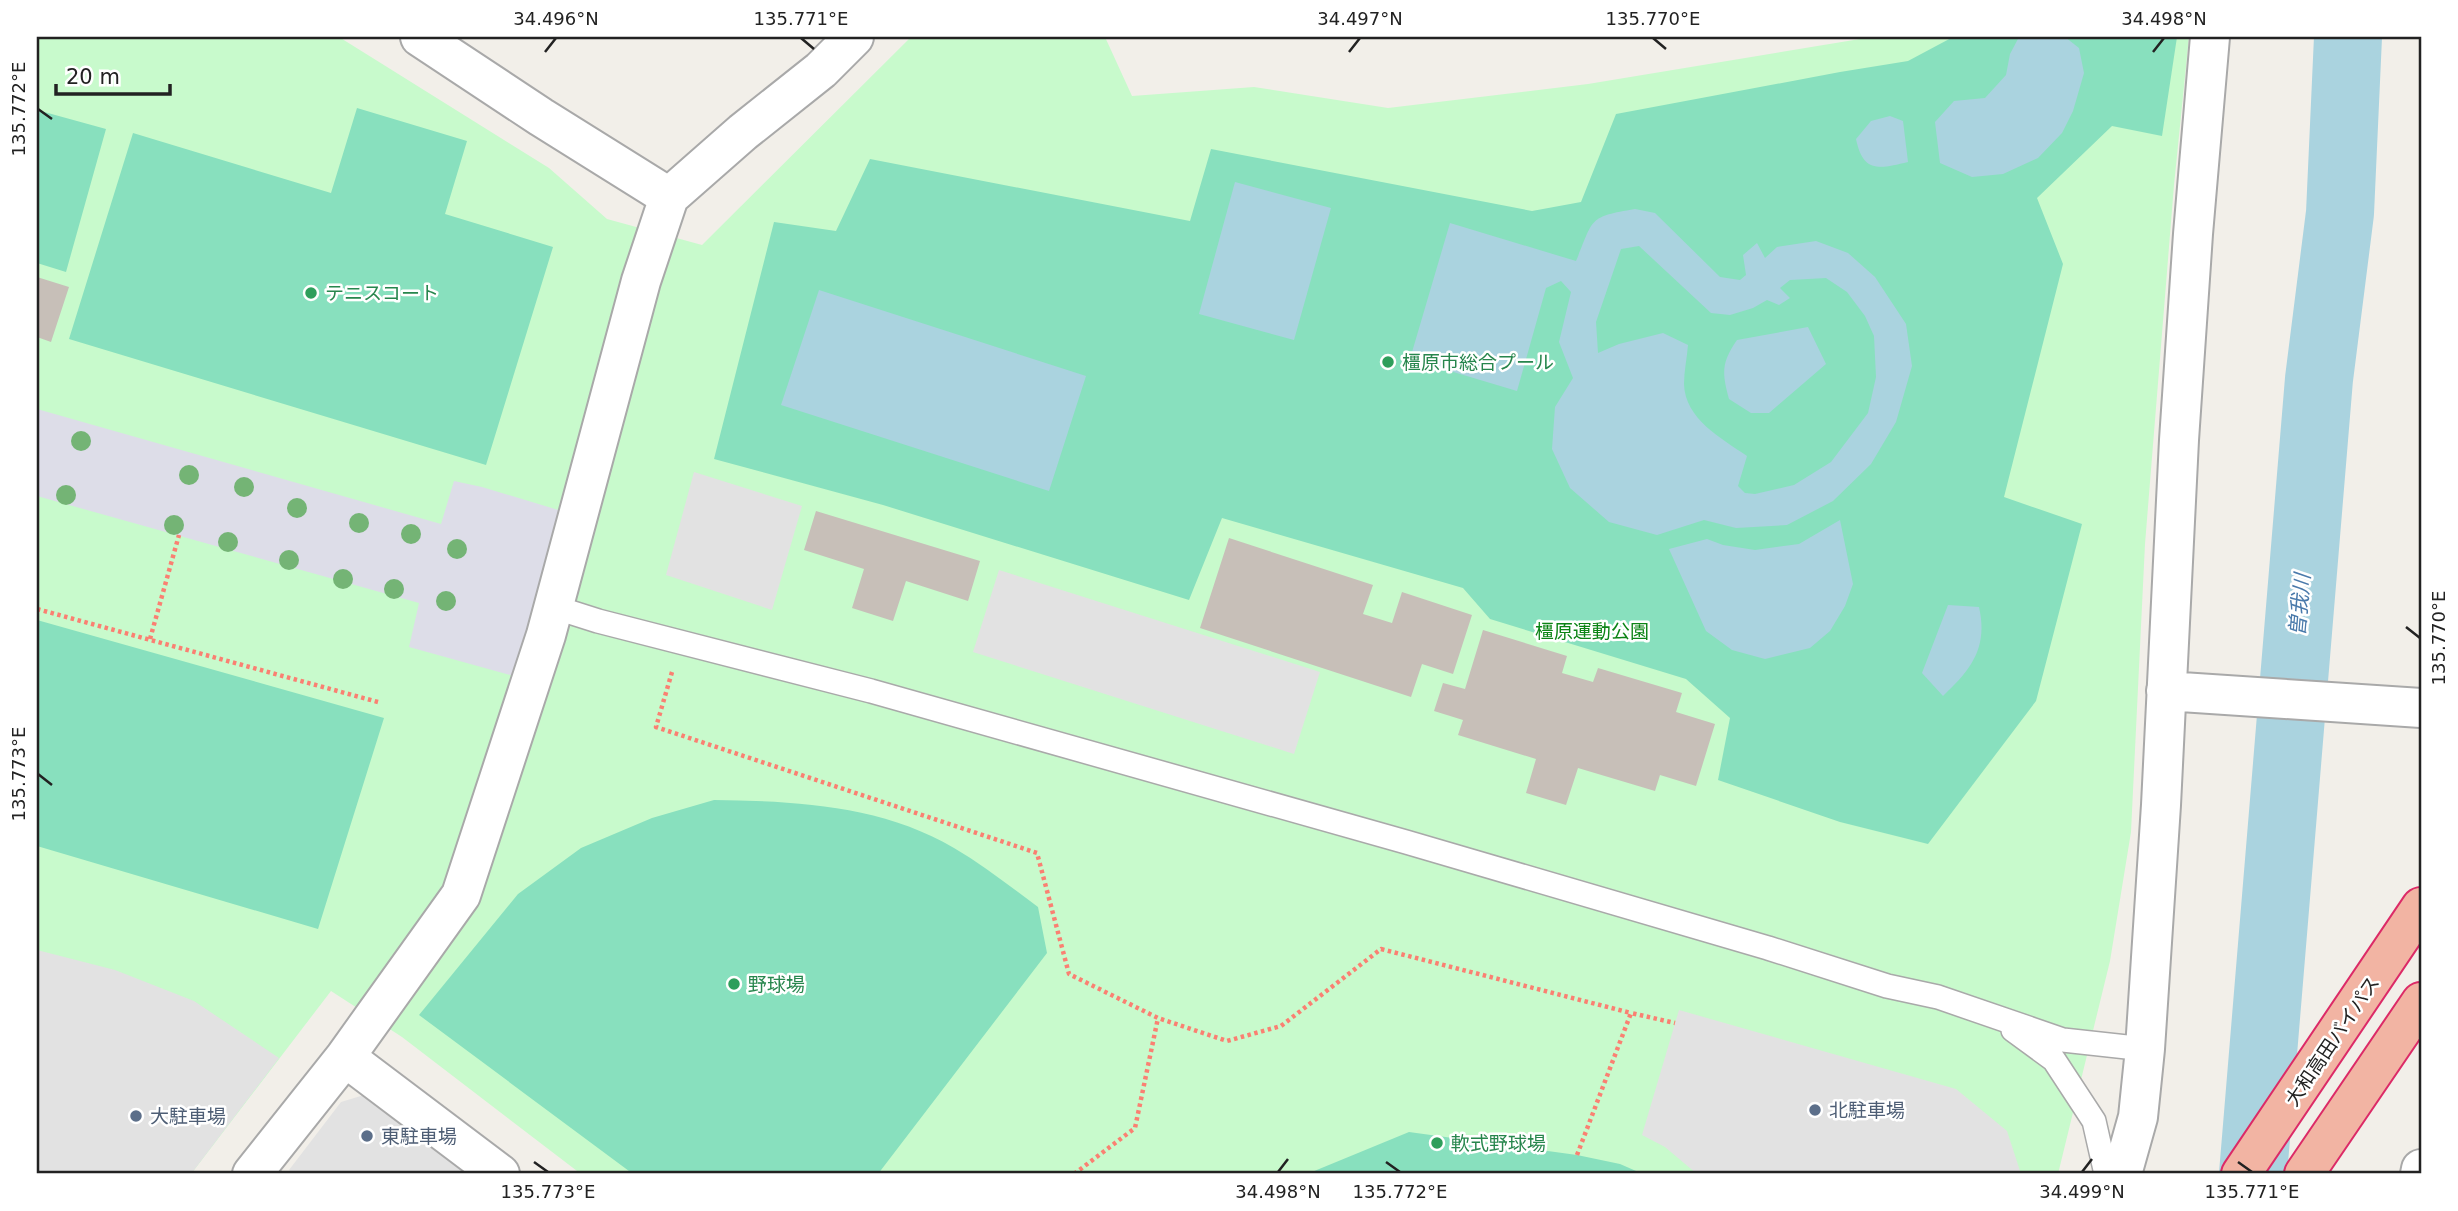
<svg xmlns="http://www.w3.org/2000/svg" width="2458" height="1211" font-family="'DejaVu Sans','Noto Sans JP',sans-serif">
<style>
.park{fill:#c8facc}
.pitch{fill:#88e0be}
.parking{fill:#e2e2e2}
.plaza{fill:#dddde8}
.water{fill:#aad3df;fill-rule:evenodd}
.lines{fill:none;stroke-linecap:round;stroke-linejoin:round}
.river{stroke:#aad3df;stroke-width:68}
.building{fill:#c7bfb8}
.service-casing{stroke:#a9a9a9;stroke-width:26}
.minor-casing{stroke:#a9a9a9;stroke-width:42}
.trunk-casing{stroke:#dc2a67;stroke-width:42}
.path{stroke:#fa8072;stroke-width:4.5;stroke-dasharray:3.5 3.5;stroke-linecap:butt}
.service{stroke:#fff;stroke-width:23}
.minor{stroke:#fff;stroke-width:38}
.trunk{stroke:#f2b4a3;stroke-width:38}
.tree{fill:#74b475}
.ticks{fill:none;stroke:#222;stroke-width:2.5}
.leisure-dot{fill:#2e9e5b;stroke:#fff;stroke-width:2.5}
.service-dot{fill:#5c6f8a;stroke:#fff;stroke-width:2.5}
.labels{text-anchor:middle;stroke-width:5;stroke-linejoin:round;paint-order:stroke}
.leisure-label{font-size:19px;fill:#27864d;stroke:#fff;text-anchor:start}
.park-label{font-size:19px;fill:#0c8416;stroke:#fff}
.street-label{font-size:19px;fill:#222;stroke:#fff}
.service-label{font-size:19px;fill:#4e5e75;stroke:#fff;text-anchor:start}
.water-label{font-size:21px;font-style:italic;fill:#4a7aab;stroke:#fff}
.neatline{fill:none;stroke:#222;stroke-width:2.5}
.ticks-label{font-size:18px;text-anchor:middle;fill:#222}
</style>
<rect width="100%" height="100%" fill="#f2efe9"/>
<!-- park -->
<path class="park" d="M37,37h302l210,131 58,51 95,26 209,-208h194l27,59 122,-9 134,21 200,-24 284,-47h317l-15,148 -29,359 -14,288 -21,129 -52,213h-1477l-179,-137 -71,-46 -140,183h-154z"/>
<!-- pitch -->
<path class="pitch" d="M1953,37h224l-15,99 -50,-10 -75,72 26,66 -59,233 78,27 -46,177 -108,143 -88,-22 -122,-42 12,-62 -44,-39 -196,-60 -27,-31 -241,-70 -33,82 -306,-95 -169,-46 60,-237 62,9 34,-72 320,62 21,-72 321,62 49,-9 35,-88 224,-42 68,-11z
M357,108l110,33 -22,73 108,33 -67,218 -417,-126 64,-206 198,60z
M37,110l69,19 -40,143 -29,-9z
M37,620l347,98 -66,211 -281,-83z
M714,800c81,1 168,5 240,48 29,17 57,39 84,59l9,46 -169,221h-245l-214,-159 99,-121 63,-46 71,-30z
M1409,1132l168,23 43,9 23,10h-336z"/>
<!-- parking -->
<path class="parking" d="M694,472l108,34 -30,104 -106,-35z
M999,570l321,102 -26,82 -321,-102z
M37,950l78,20 79,31 85,57 -88,116h-154z
M1679,1010l277,79 51,42 14,43h-324l-32,-27 -23,-12z
M364,1095l107,79h-177l-5,-4 52,-68z"/>
<!-- plaza -->
<path class="plaza" d="M37,409l404,115 13,-43 28,6 83,25 -51,164 -105,-29 10,-44 -382,-107z"/>
<!-- water -->
<path class="water" d="M2019,37h46l14,11 5,25 -11,38 -11,22 -24,25 -35,16 -31,3 -32,-14 -5,-41 19,-21 31,-3 21,-23 4,-21z
M1890,116l13,5 5,41c-29,7 -45,11 -52,-23l15,-18z
M1235,182l96,26 -37,132 -95,-26z
M1635,209l20,4 65,64 20,3 6,-5 -3,-20 14,-12 8,15 12,-11 39,-6 32,12 27,24 31,47 6,42 -16,56 -25,42 -38,37 -46,24 -51,3 -32,-8 -47,15 -48,-13 -39,-34 -18,-39 3,-42 18,-29 -14,-36 12,-50 -10,-11 -15,7 -29,103 -107,-32 40,-136 126,38c18,-42 11,-44 59,-52zM1639,246l72,67 19,2 23,-7 14,-8 12,5 11,-7 -10,-10 10,-8 36,-2 21,14 18,24 9,20 2,41 -8,36 -37,49 -37,23 -39,9 -10,-1 -7,-7 9,-30c-26,-18 -62,-37 -63,-72 0,-13 3,-26 4,-39l-25,-12 -44,11 -21,9 -2,-31 25,-73z
M819,290l267,86 -37,115 -268,-86z
M1808,327l18,37 -57,49h-18l-22,-14c-7,-26 -8,-36 8,-59z
M1840,520l13,64 -8,22 -15,25 -20,17 -45,11 -33,-9 -26,-19 -37,-82 38,-10 16,6 32,5 44,-6z
M1948,605l31,2c9,40 -7,62 -36,89l-21,-23z"/>
<g class="lines">
<!-- river -->
<path class="river" d="M2253,1174l66,-795 21,-166 8,-176"/>
</g>
<!-- building -->
<path class="building" d="M37,277l32,10 -18,55 -14,-5z
M816,511l164,50 -12,40 -62,-20 -13,40 -41,-13 12,-39 -60,-19z
M1229,538l144,47 -10,29 29,9 10,-31 70,23 -19,59 -31,-10 -11,33 -211,-69z
M1483,630l84,26 -5,17 31,9 5,-14 84,25 -6,19 39,12 -19,62 -36,-11 -5,16 -77,-23 -12,37 -40,-12 10,-34 -78,-24 5,-15 -29,-9 9,-28 22,6z"/>
<g class="lines">
<!-- service casing -->
<g class="service-casing">
<path id="service" d="M554,607l44,14 273,70 535,151 362,106 119,38 51,11 125,43 82,9
M2013,1030l41,30 40,61 12,53"/>
</g>
<!-- minor casing -->
<g class="minor-casing">
<path id="minor" d="M420,37l121,80 128,80
M2166,691l255,17
M345,1057l155,117
M252,1174l93,-117 116,-162 85,-260 95,-354 28,-84 74,-65 78,-62 33,-33
M2122,1174l16,-57 7,-68 16,-244 18,-365 14,-206 17,-197
M2420,1174l1,-5"/>
</g>
<!-- trunk casing -->
<g class="trunk-casing">
<path id="trunk" d="M2241,1174l180,-267
M2304,1174l117,-172"/>
</g>
<!-- path -->
<path class="path" d="M37,609l341,93
M150,639l29,-104
M672,672l-16,55 381,126 32,121 89,44 69,23 54,-15 100,-77 250,64
M1577,1155l54,-142 44,10
M1074,1174l61,-46 23,-110"/>
<!-- service -->
<use href="#service" class="service"/>
<!-- minor -->
<use href="#minor" class="minor"/>
<!-- trunk -->
<use href="#trunk" class="trunk"/>
</g>
<!-- trees -->
<g class="tree">
<circle cx="81" cy="441" r="10"/>
<circle cx="189" cy="475" r="10"/>
<circle cx="244" cy="487" r="10"/>
<circle cx="66" cy="495" r="10"/>
<circle cx="297" cy="508" r="10"/>
<circle cx="359" cy="523" r="10"/>
<circle cx="174" cy="525" r="10"/>
<circle cx="411" cy="534" r="10"/>
<circle cx="228" cy="542" r="10"/>
<circle cx="457" cy="549" r="10"/>
<circle cx="289" cy="560" r="10"/>
<circle cx="343" cy="579" r="10"/>
<circle cx="394" cy="589" r="10"/>
<circle cx="446" cy="601" r="10"/>
</g>
<!-- ticks -->
<path class="ticks" d="M801,38l13,11M1653,38l13,11M545,52l11,-14M1349,52l11,-14M2153,52l11,-14M38,109l14,10M2406,627l14,11M38,774l14,11M534,1162l14,10M1386,1162l14,10M2238,1162l14,10M1278,1172l10,-13M2082,1172l10,-13"/>
<!-- markers -->
<g class="leisure-dot">
<circle cx="311" cy="293" r="7"/>
<circle cx="1388" cy="362" r="7"/>
<circle cx="734" cy="984" r="7"/>
<circle cx="1437" cy="1143" r="7"/>
</g>
<g class="service-dot">
<circle cx="1815" cy="1110" r="7"/>
<circle cx="136" cy="1116" r="7"/>
<circle cx="367" cy="1136" r="7"/>
</g>
<g class="labels">
<!-- leisure labels -->
<g class="leisure-label">
<text x="325" y="300">テニスコート</text>
<text x="1402" y="369">橿原市総合プール</text>
<text x="748" y="991">野球場</text>
<text x="1451" y="1150">軟式野球場</text>
</g>
<!-- park labels -->
<g class="park-label">
<text x="1592" y="638">橿原運動公園</text>
</g>
<!-- street labels -->
<g class="street-label">
<text transform="translate(2332 1041) rotate(-56)" y="7">大和高田バイパス</text>
</g>
<!-- service labels -->
<g class="service-label">
<text x="1829" y="1117">北駐車場</text>
<text x="150" y="1123">大駐車場</text>
<text x="381" y="1143">東駐車場</text>
</g>
<!-- water labels -->
<g class="water-label">
<text transform="translate(2300 605) rotate(-85)" y="7">曽我川</text>
</g>
</g>
<!-- border -->
<rect width="2458" height="1211" fill="none" stroke="#ffffff" stroke-width="77"/>
<!-- scale -->
<path d="M56 84v10h114v-10" fill="none" stroke="#222222" stroke-width="3.5"/>
<text x="66" y="84" font-size="21" fill="#222222" stroke="#ffffff" stroke-width="5" paint-order="stroke">20 m</text>
<rect x="38" y="38" width="2382" height="1134" class="neatline"/>
<g class="ticks-label">
<text x="556" y="25">34.496°N</text>
<text x="801" y="25">135.771°E</text>
<text x="1360" y="25">34.497°N</text>
<text x="1653" y="25">135.770°E</text>
<text x="2164" y="25">34.498°N</text>
<text transform="translate(19 109) rotate(-90)" y="6">135.772°E</text>
<text transform="translate(2439 638) rotate(-90)" y="6">135.770°E</text>
<text transform="translate(19 774) rotate(-90)" y="6">135.773°E</text>
<text x="548" y="1198">135.773°E</text>
<text x="1278" y="1198">34.498°N</text>
<text x="1400" y="1198">135.772°E</text>
<text x="2082" y="1198">34.499°N</text>
<text x="2252" y="1198">135.771°E</text>
</g>
</svg>
